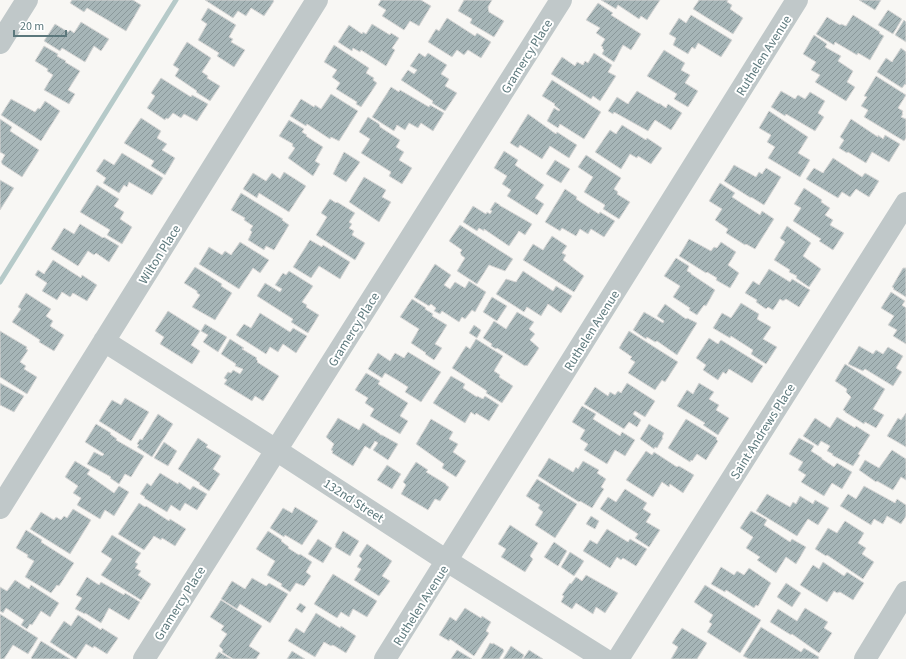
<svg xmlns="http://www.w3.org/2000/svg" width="906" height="659" font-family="'Source Sans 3',sans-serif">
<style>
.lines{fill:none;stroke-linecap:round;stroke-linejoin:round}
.stream{stroke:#b6cac9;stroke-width:5}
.building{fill:url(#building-hatch);stroke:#d9d8d7}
.minor{stroke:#c0c8c9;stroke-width:22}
.labels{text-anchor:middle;stroke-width:4;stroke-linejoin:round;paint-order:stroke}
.street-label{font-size:13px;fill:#5c787c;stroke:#fff}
</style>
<defs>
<pattern id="building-hatch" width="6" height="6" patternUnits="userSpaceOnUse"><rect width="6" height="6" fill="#a6b5b7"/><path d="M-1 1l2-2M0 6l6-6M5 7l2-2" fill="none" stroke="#8a989a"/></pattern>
</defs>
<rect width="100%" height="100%" fill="#f8f7f4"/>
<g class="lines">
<!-- stream -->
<path class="stream" d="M0,282l176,-282"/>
</g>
<!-- building -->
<path class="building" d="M72,0h61l8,5 -15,26 -39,-23 -3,4 -14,-9z
M205,0h68l1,1 -10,15 -13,-8 -5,8 -8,-5 -5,7z
M381,0h40l10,6 -12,20 -9,-5 -6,9 -22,-14 4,-6 -8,-5z
M464,0h28l-4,7 1,5 15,9 -10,16 -24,-14 2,-4 -14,-8z
M601,0h59l-13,20 -6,-4 -2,3 -21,-14 -2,4z
M699,0h29l-1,2 5,3 -2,4 13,9 -10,16 -40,-25z
M859,0h22l-6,10z
M598,3l15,10 -2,2 30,19 -10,16 -8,-5 -9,17 -12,-8 2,-4 -2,-2 1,-1 -2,-1 4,-7 -9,-6 4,-5 -14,-8z
M208,8l28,17 -7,12 4,2 -2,3 14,8 -11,17 -17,-11 2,-3 -21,-13 9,-16 -6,-4z
M888,10l14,9 -9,15 -15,-9z
M691,15l41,25 -11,17 -23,-14 -3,6 -3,-2 -4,7 -15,-9 3,-7 -7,-4 10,-16 7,5z
M853,15l27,17 -1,1 5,3 -14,24 -12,-7 -1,2 -22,-13 -1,3 -18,-11 11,-17 13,8 1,-1 5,2z
M447,18l28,18 2,-3 14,9 -10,16 -13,-8 -4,5 -7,-5 -5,7 -24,-15 8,-13 3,2z
M904,20l2,2v20l-11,-7z
M81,22l28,17 -8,12 -7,-5 -9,16 -23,-14 -2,3 -16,-10 11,-17 13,8 2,-2 4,3z
M372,24l18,11 1,-2 8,5 -7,10 3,2 -9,16 -25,-16 -1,2 -7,-4 -1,3 -14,-9 11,-17 13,9 1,-2 3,2z
M814,35l13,9 -2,3 16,9 -3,5 15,10 -6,11 8,5 -9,14 -31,-19 5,-7 -9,-5 5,-8 -13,-8z
M187,42l24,16 -9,14 6,4 -1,2 13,8 -10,15 -14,-9 1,-1 -22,-15 4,-7 -6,-4z
M334,45l35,23 -3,5 8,5 -1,2 4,3 -16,24 -5,-3 1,-2 -21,-13 4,-6 -8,-6 5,-7 -13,-8z
M44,46l14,8 -1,2 9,5 -1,1 15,9 -12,19 7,4 -6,10 -25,-14 9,-15 -6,-4 1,-2 -13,-8z
M901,48l5,4v33l-1,-1 -3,4 -25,-16 9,-14 6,4z
M664,50l21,13 -4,7 9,5 -5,8 13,8 -10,16 -14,-8 3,-5 -30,-18z
M419,53l6,4 3,-4 19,12 -6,9 8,5 -4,7 12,7 -12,18 -13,-8 1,-2 -32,-21 7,-10 6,4 3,-4 -7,-4z
M594,53l18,12 -4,7 8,4 -16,25 -7,-5 -2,3 -40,-25 11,-17 13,9 2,-4 6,3 2,-4 3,2z
M876,76l30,19 -8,13 5,3 -1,2 1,1 -2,3 5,2v19l-2,3 -40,-24 4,-7 -7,-4 6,-9 -3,-1z
M161,78l30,19 1,-2 16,9 -11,17 -13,-7 -3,4 -8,-5 -5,6 -2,-1 -1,2 -18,-12 8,-12 -4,-3z
M552,80l49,32 -17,27 -24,-15 -2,4 -11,-7 7,-13 5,3 1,-1 -6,-5 1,-1 -13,-8z
M391,87l8,5 1,-2 29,17 1,-2 14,8 -11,18 -12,-8 -3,5 -9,-5 -4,7 -8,-5 -3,6 -22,-14z
M637,91l22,13v-1l7,5 2,-4 14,9 -11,17 -16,-10 -7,11 -34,-19 -1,2 -5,-3 9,-14 11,7z
M781,91l14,8 3,-4 7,4 5,-7 15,9 -7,12 6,4 -9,14 -29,-17 -1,2 -14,-9z
M331,94l27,17 -19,30 -8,-4 -1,2 -23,-15 -1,2 -16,-10 11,-17 13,8 1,-2 6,4z
M11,99l24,13 3,-4 2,1 5,-8 15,10 -19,30 -40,-26z
M769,111l39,26 -10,16 12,7 -10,17 -32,-19 7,-11 -8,-5 4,-7 -12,-7z
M528,114l28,20 1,-2 20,13 -8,13 -19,-12 -8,13 -22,-14 -2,3 -8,-5z
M368,117l11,7 1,3 20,13 -4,7 8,5 -5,8 13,8 -10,16 -13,-8 2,-4 -30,-19 9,-14 -11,-7z
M141,118l20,13 -4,7 10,6 -5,6 13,8 -10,17 -14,-9 3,-5 -30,-18z
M0,119l12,8 -2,4 29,19 -17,27 -20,-13v-1l-1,-1 4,-7 -5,-3z
M851,119l27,18v-2l5,4 2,-4 15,9 -11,18 -17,-10 -6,11 -18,-11 -1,1 -8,-5 5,-8 -4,-3z
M289,120l15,9 -2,3 5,3 -1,1 17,11 -8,14 5,3 -7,12 -25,-18 7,-10 -3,-2 1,-2 -14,-8z
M622,125l24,15 1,-2 15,10 -11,16 -13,-8 -1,2 -7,-4 -9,15 -26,-17 15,-22 6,4z
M504,151l14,9 -3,5 29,20 -9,13 9,6 -7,11 -30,-19 4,-6 -9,-6 5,-8 -13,-8z
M344,152l16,10 -14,20 -13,-8z
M122,153l41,25 -11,17 -23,-13 -2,5 -3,-2 -5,8 -16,-10 3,-5 -10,-7 8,-12 10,6z
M586,155l35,23 -7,11 4,3 -1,2 13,8 -11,17 -16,-10 2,-4 -21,-13 9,-15 -15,-10z
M833,158l29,19 3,-4 14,8 -10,16 -13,-8 -6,8 -8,-5 -4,6 -32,-19 8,-11 9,5z
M555,160l15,9 -9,14 -15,-9z
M734,165l22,12 3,-5 3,2 4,-6 15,9 -17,28 -13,-8v1l-27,-17z
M284,172l22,14 -17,26 -30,-19 -2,5 -14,-9 10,-16 13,8 6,-8 8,6z
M364,177l22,13 -4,7 9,5 -12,20 -30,-20z
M0,180l14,8 -14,22z
M720,183l15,10 -3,4 28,18 2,-4 12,8 -19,30 -9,-5 -1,1 -19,-12 2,-4 -13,-9 7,-11 -13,-8z
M97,185l22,14 -5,7 10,6 -4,7 12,8 -10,17 -15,-9 3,-5 -30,-18z
M804,188l18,12 -1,2 9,6 -5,7 8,5 -3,5 14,8 -11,17 -14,-9 2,-2 -28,-18 8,-13 -7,-4z
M565,189l12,8 -1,2 23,15 1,-2 15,9 -11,16 -13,-8 -3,5 -8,-5 -4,7 -14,-8 -2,3 -15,-9z
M241,193l42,26 -1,1 7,5 -15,25 -8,-4 -2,4 -16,-10 4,-8 -2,-2 3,-4 -9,-6 1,-2 -14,-8z
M330,199l6,4 1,-1 18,11 -6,9 3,2 -3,4 5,3 -2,4 13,8 -10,17 -39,-25 11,-18 -6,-4z
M495,202l5,3h-1l33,19 -7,11 -6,-4 -10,15 -25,-17v2l-5,-3 -2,3 -14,-9 10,-16 13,8 1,-2 3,2 2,-3 -2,-1z
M80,224l23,14 1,-1 15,9 -10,16 -13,-9 -2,2 -6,-4 -10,15 -27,-17 13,-21 10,6z
M460,225l53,34 -8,12 -16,-6 -12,19 -20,-13 8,-13 -4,-3v-1l-1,-1 2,-3 -13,-9z
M787,226l24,17 -8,13 18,13 -12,18 -13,-9 1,-2 -8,-4 1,-2 -16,-10 11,-18 -5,-4z
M552,236l15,10 -5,7 4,2 -3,5 21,16 -10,16 -51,-32 10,-16 10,6z
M689,239l22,12 3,-4 3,1 4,-6 15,10 -8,13 11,8 -9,15 -14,-8 1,-2 -10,-6 -1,1 -27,-17z
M310,240l12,7 1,-2 27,17 -10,17 -21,-13 -8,12 -18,-11z
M240,242l29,18 -9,13 -7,-5 -14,21 -40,-25 10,-17 13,8 3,-4 6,4z
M676,258l13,8 -2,5 4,2v1l24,16 -9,16 -2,-1 -7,10 -8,-5 1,-2 -17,-11 7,-11 -16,-10z
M53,260l28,18 1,-3 15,10 -10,16 -14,-8 -3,4 -8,-5 -5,8 -15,-9 5,-8 -12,-8 3,-5 6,4z
M435,264l16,11 -7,10 6,4 5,-7 10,6 4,-7 17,11 -11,20 -3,-2 -7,9 -3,-2 -3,5 -17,-11 -2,3 -6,-3 2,-3 -5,-4 -2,2 -15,-9z
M195,267l27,17 -1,2 11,7 -17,27 -23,-13 8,-12 -3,-2v-2l-13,-8z
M903,268h3v29l-13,-8 1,-1 -2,-1z
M769,269l21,13 2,-3 18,11 -11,17 -13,-8 -3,2 -3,-2 -7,11 -5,-3 -2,2 -10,-7 1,-2 -12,-7 8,-12 6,4z
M289,271l24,15 -11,16 5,3 -1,2 13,8 -11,18 -17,-11 2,-3 -36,-23 8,-13 15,9 2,-3 -7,-4 8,-12 3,2z
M523,271l30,20 3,-5 16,10 -11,17 -13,-9 -7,12 -14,-9 -3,5 -28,-18 10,-15 10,3z
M891,292l14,9 -3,4 4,3v36l-13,-8 4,-6 -9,-5 6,-9 -13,-8z
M26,293l25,16 -5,7 7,5 -3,5 14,9 -10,16 -15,-9 1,-2 -28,-18 9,-13 -3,-2z
M492,297l15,9 -10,15 -14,-9z
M412,299l14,9 -1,1 8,5 -1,2 15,9 -12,19 7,4 -8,12 -9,-6 1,-1 -15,-10 8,-14 -19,-12z
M741,303l18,11 -2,5 14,8 -8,12 14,8 -11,17 -15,-10 2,-4 -22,-14 -1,2 -17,-10 9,-15 9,5z
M665,304l21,15 1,-1 10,5 -20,32 -20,-14 -2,1 -8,-5 -1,2 -13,-9 11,-18 19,11 1,-2 -7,-5z
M168,311l32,20 -9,14 9,6 -8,13 -32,-20 4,-7 -9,-6z
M517,312l17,10 -5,7 6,5 -5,6 9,8 -12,18 -1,-1 -1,1 -28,-18 -1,1 -5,-3 1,-2 -9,-6 11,-17 12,8z
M260,313l30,19 3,-4 14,8 -11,17 -13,-9 -5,8 -8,-5 -4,7 -30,-19 8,-11 7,4z
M205,324l22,13 -9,15 -15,-10 5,-7 -7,-4z
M474,325l7,5 -4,8 -8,-5z
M0,331l27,16 -1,2 2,1 -8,12 6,4 -2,3 13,8 -10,17 -27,-17z
M629,331l49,31 -13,20 -3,-2 -7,10 -27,-17 7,-11 -5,-3 2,-2 -13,-9z
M709,338l9,6 3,-4 42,26 -11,17 -23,-14 -3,5 -3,-2 -5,8 -15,-10 3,-5 -10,-7z
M230,339l14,9 -2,1 15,9 -1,1 2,2 -1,1 22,14 -16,25 -8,-5 -3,5 -28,-17 3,-4 -3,-2 4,-6 3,1 2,-3 7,4 3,-5 -8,-3 1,-2 -15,-10z
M476,339l27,17 -9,15 6,4 -1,2 14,9 -11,17 -16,-10 1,-2 -35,-23 14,-22 4,3z
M859,346l14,8 3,-4 7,4 5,-7 15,9 -7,12 6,4 -9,14 -28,-17 -2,2 -15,-7z
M408,352l33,20 -20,30 -16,-10 3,-5 -11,-7 -12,-7 -3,5 -14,-9 10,-16 12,8 5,-8 9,5z
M845,364l40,25 -12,20 11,6 -8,13 -11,-6 -1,2 -19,-12v-1l-2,-1 8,-13 -5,-5 1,-3 -12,-8z
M366,373l14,8 -2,3 30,19 -8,13 8,5 -8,13 -30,-18 4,-7 -9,-6 3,-5 -13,-8z
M451,376l14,8 -2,4 14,9v-1l6,3 2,-3 14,9 -10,16 -13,-8 -1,2 -4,-3 -6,11 -32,-20z
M0,383l24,13 -10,16 -14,-7z
M627,383l28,18 -10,16 -10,-6 -2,3 8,6 -4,7 -8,-5 -5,7 -40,-25 11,-17 13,9 2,-4 5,3 3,-4 3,2z
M699,383l15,9 -5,7 10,6 -3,5 13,8 -11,17 -15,-10 2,-2 -28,-17 10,-16 6,4z
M125,398l24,14 -18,29 -32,-20 13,-21 9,5z
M582,406l14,8 -3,5 27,17 2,-4 13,8 -10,16 -10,-6 -8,14 -23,-14 4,-6 -8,-5 5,-9 -13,-8z
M906,413v34l-19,-11 11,-18 3,2z
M158,414l15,10 -21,33 -15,-10 2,-2 -2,-1 3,-5 2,1z
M837,417l18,11 1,-2 14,9 -12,19 2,1 -7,11 -21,-11 1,-1 -6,-3 3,-5 -9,-5 -3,5 -15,-10 12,-18 15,10z
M338,418l21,12 4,-7 17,11v1h2l16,9 -10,16 -15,-10 5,-7 -3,-2 -5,8 -5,-3 -12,20 -21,-13 1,-2 -2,-1 3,-6 -8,-7z
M431,419l22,13 -4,7 9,5 -5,8 13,9 -10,16 -14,-9 2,-4 -28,-20z
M686,419l31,19 -1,1 2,2 -12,19 -9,-6 -5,7 -1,-1 -1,2 -22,-14z
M96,424l15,9 -1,1 7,5 -1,1 28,16 -13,21 -6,-3 -6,10 -9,-6 1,-1 -24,-13 7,-12 8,4 2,-2 -19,-12z
M649,424l15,9 -2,4 1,1 -6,10 -2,-1 -1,2 -14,-10z
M198,438l10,7 -2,2 15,9 -8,13 7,5 -11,17 -10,-7 1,-1 -22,-14z
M799,438l15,8 -3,5 11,7v1l12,8 3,-4 15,9 -10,17 -10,-6 -8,13 -23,-14 5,-7 -8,-5 5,-8 -14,-8z
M164,442l13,9 -9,15 -14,-8z
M892,450l14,9v21l-5,-3 -8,13 -16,-9 -1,1 -17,-12 6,-10 14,8z
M646,451l6,4 2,-3 23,15 2,-1 15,9 -11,18 -13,-9 -1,3 -7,-5 -9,15 -27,-17z
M549,458l24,14 3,-5 2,2 5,-8 16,9 -2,3 9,6 -5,8 3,2 -12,19 -12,-7 -1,1 -41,-26z
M75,461l15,9 -3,4 27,19 5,-7 10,6 -15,24 -9,-6 -5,9 -23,-14 4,-7 -8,-5 5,-7 -13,-9z
M416,462l12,8 -2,2 20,12v1l3,2 -9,14 -5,-2 -7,11 -27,-16 5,-9 -3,-3z
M387,465l14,9 -9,15 -15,-9z
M160,473l18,11 1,-2 11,8 3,-4 14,8 -10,16 -12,-7 -5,8 -9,-6 -4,7 -23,-14 1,-1 -5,-3 7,-11 4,3z
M537,479l40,25 -22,34 -20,-13 8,-13 -5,-4 2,-3 -14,-9z
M864,486l31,17 2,-4 9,6v11l-5,8 -14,-8 -4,8 -9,-5 -3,6 -31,-19 8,-12 8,5z
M625,489l22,14 -4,6 8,5 -5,8 14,8 -11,17 -14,-9 3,-4 -38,-25 8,-12 8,5z
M767,494l23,13 3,-5 3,2 4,-8 13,8 2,-4 14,8 -11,17 -10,-6 -11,17 -41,-25z
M139,503l6,4 1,-1 23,15 1,-2 16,10 -11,17 -13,-8 -1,2 -7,-4 -10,14 -26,-16z
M295,507l23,14 -16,24 -17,-10 -1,2 -14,-9 13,-20 9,5z
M73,509l18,11 -21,34 -40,-25 11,-17 13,8 2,-3 5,3 3,-4 3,2z
M751,511l16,9 -3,5 26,17 2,-3 14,8 -10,17 -10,-7 -10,16 -19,-13 3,-3 -14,-9 7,-11 -13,-9z
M591,516l8,5 -4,8 -9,-5z
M845,521l19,12 -6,10 8,5 -4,6 12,8 -11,17 -36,-24 -1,1 -11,-7 13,-21 9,5z
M510,525l28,18 -8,13 3,3 -8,13 -24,-15 5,-8 -8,-5z
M607,529l21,13 2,-3 17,10 -11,17 -13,-8 -2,2 -4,-3 -7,11 -27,-17 7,-11 7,4z
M26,530l16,10 -1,2 33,21 -15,23 -2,-1 -6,8 -26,-16 9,-16 -7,-4 1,-2 -12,-7z
M268,531l14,9 -1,1 8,6 -1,1 11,7 1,-1 12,8 -6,10 5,4 -7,10 -8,-3 -6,9 -9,-6 1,-2 -15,-9 8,-14 -19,-12z
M343,531l16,10 -9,15 -15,-9 1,-2h-1z
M112,535l29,18 -6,9 3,2 -3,4 6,3 -3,4 13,9 -10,16 -40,-25 11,-16 -11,-7z
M318,539l14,9 -9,15 -15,-9z
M554,542l13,9 -9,15 -14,-9z
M367,544l25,17 -10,15 8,5 -11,15 -25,-16 7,-11 -4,-2 5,-8 -3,-3z
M570,552l14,9 -10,15 -13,-9z
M823,562l21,14 3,-4 17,11 -11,17 -13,-8 -3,1 -3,-2 -7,11 -27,-17 13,-20 6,4z
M721,567l13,8 3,-4 7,4 5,-7 22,15 -13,23 -2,-1 -2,3 -28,-18 -1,2 -14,-8z
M333,574l44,27 -10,16 -14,-8 -4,8 -8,-5 -4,6 -23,-14z
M586,575l32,18 -13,20 -9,-6 -3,7 -17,-11 -4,6 -11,-7 3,-6 -2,-1 8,-12 1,1 5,-7 6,4z
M87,577l12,8 2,-3 23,13 1,-2 15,9 -11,18 -20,-12 -8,15 -16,-10v1l-10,-5 7,-11 -6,-3z
M252,578l14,8 3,-3 19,11 -18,29 -30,-19 -3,5 -16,-10 11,-18 13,8z
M15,580l14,9 2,-4 28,18 -9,14 -9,-6 -9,14 -2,-1 -3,5 -6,-4 3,-5 -18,-12 -3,5 -3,-2v-24l7,4z
M786,583l15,10 -9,14 -15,-10z
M705,585l56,35 -21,33 -33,-21 5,-8 -3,-2 4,-7 -19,-13z
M221,600l41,26 -13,20 11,7 -4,6h-23l-11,-7 1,-2 -4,-4 8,-12 -6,-4 3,-4 -14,-9z
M300,603l6,4 -4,6 -6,-4z
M465,608l16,10 1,-2 9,6 -5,9 3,2 -15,23 -24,-17 -1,2 -10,-6 11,-18 6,4z
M805,608l23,14 -4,6 8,5 -13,20 -27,-19 -1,1 -21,-13 8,-13 19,12z
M316,613l24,15 1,-2 15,10 -10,17 -13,-8 -2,1 -7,-4 -9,15 -27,-16 8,-13 8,5z
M0,614l38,24 -10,16 -15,-9 -9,14h-4z
M78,615l23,15 1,-2 16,10 -11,16 -13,-8 -1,2 -7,-4 -10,15 -26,-17 14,-21 7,5z
M761,627l40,25 3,-4 15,9 -1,2h-69l-6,-3z
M682,628l25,15 -10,16h-26l7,-12 -6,-4z
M41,641l29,18h-38l-1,-1z
M490,643l3,1v-1l10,6 1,2 -5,8h-18z
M511,646l13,9 -2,4h-19z
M457,650l15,9h-21z
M529,650l14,9h-20z
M292,651l13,8h-18z
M219,652l12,7h-16z"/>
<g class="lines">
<!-- minor -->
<path class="minor" d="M0,43l27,-43
M104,341l172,109 171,111 157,98
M0,508l317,-508
M144,659l417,-659
M385,659l412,-659
M618,659l288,-456
M865,659l41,-67"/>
</g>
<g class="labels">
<!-- street labels -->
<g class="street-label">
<text transform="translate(763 55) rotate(-58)" y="5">Ruthelen Avenue</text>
<text transform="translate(526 56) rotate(-58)" y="5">Gramercy Place</text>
<text transform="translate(159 254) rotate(-58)" y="5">Wilton Place</text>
<text transform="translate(353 329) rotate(-58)" y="5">Gramercy Place</text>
<text transform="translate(591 330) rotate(-58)" y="5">Ruthelen Avenue</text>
<text transform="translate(762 431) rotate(-58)" y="5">Saint Andrews Place</text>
<text transform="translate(354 500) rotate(33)" y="5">132nd Street</text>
<text transform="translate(179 603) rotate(-58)" y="5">Gramercy Place</text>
<text transform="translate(420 605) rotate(-58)" y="5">Ruthelen Avenue</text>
</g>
</g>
<!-- scale -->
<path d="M14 30v6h52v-6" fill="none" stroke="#5c787c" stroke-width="2"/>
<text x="20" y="30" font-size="12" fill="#5c787c" stroke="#ffffff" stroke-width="3" paint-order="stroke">20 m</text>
</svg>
